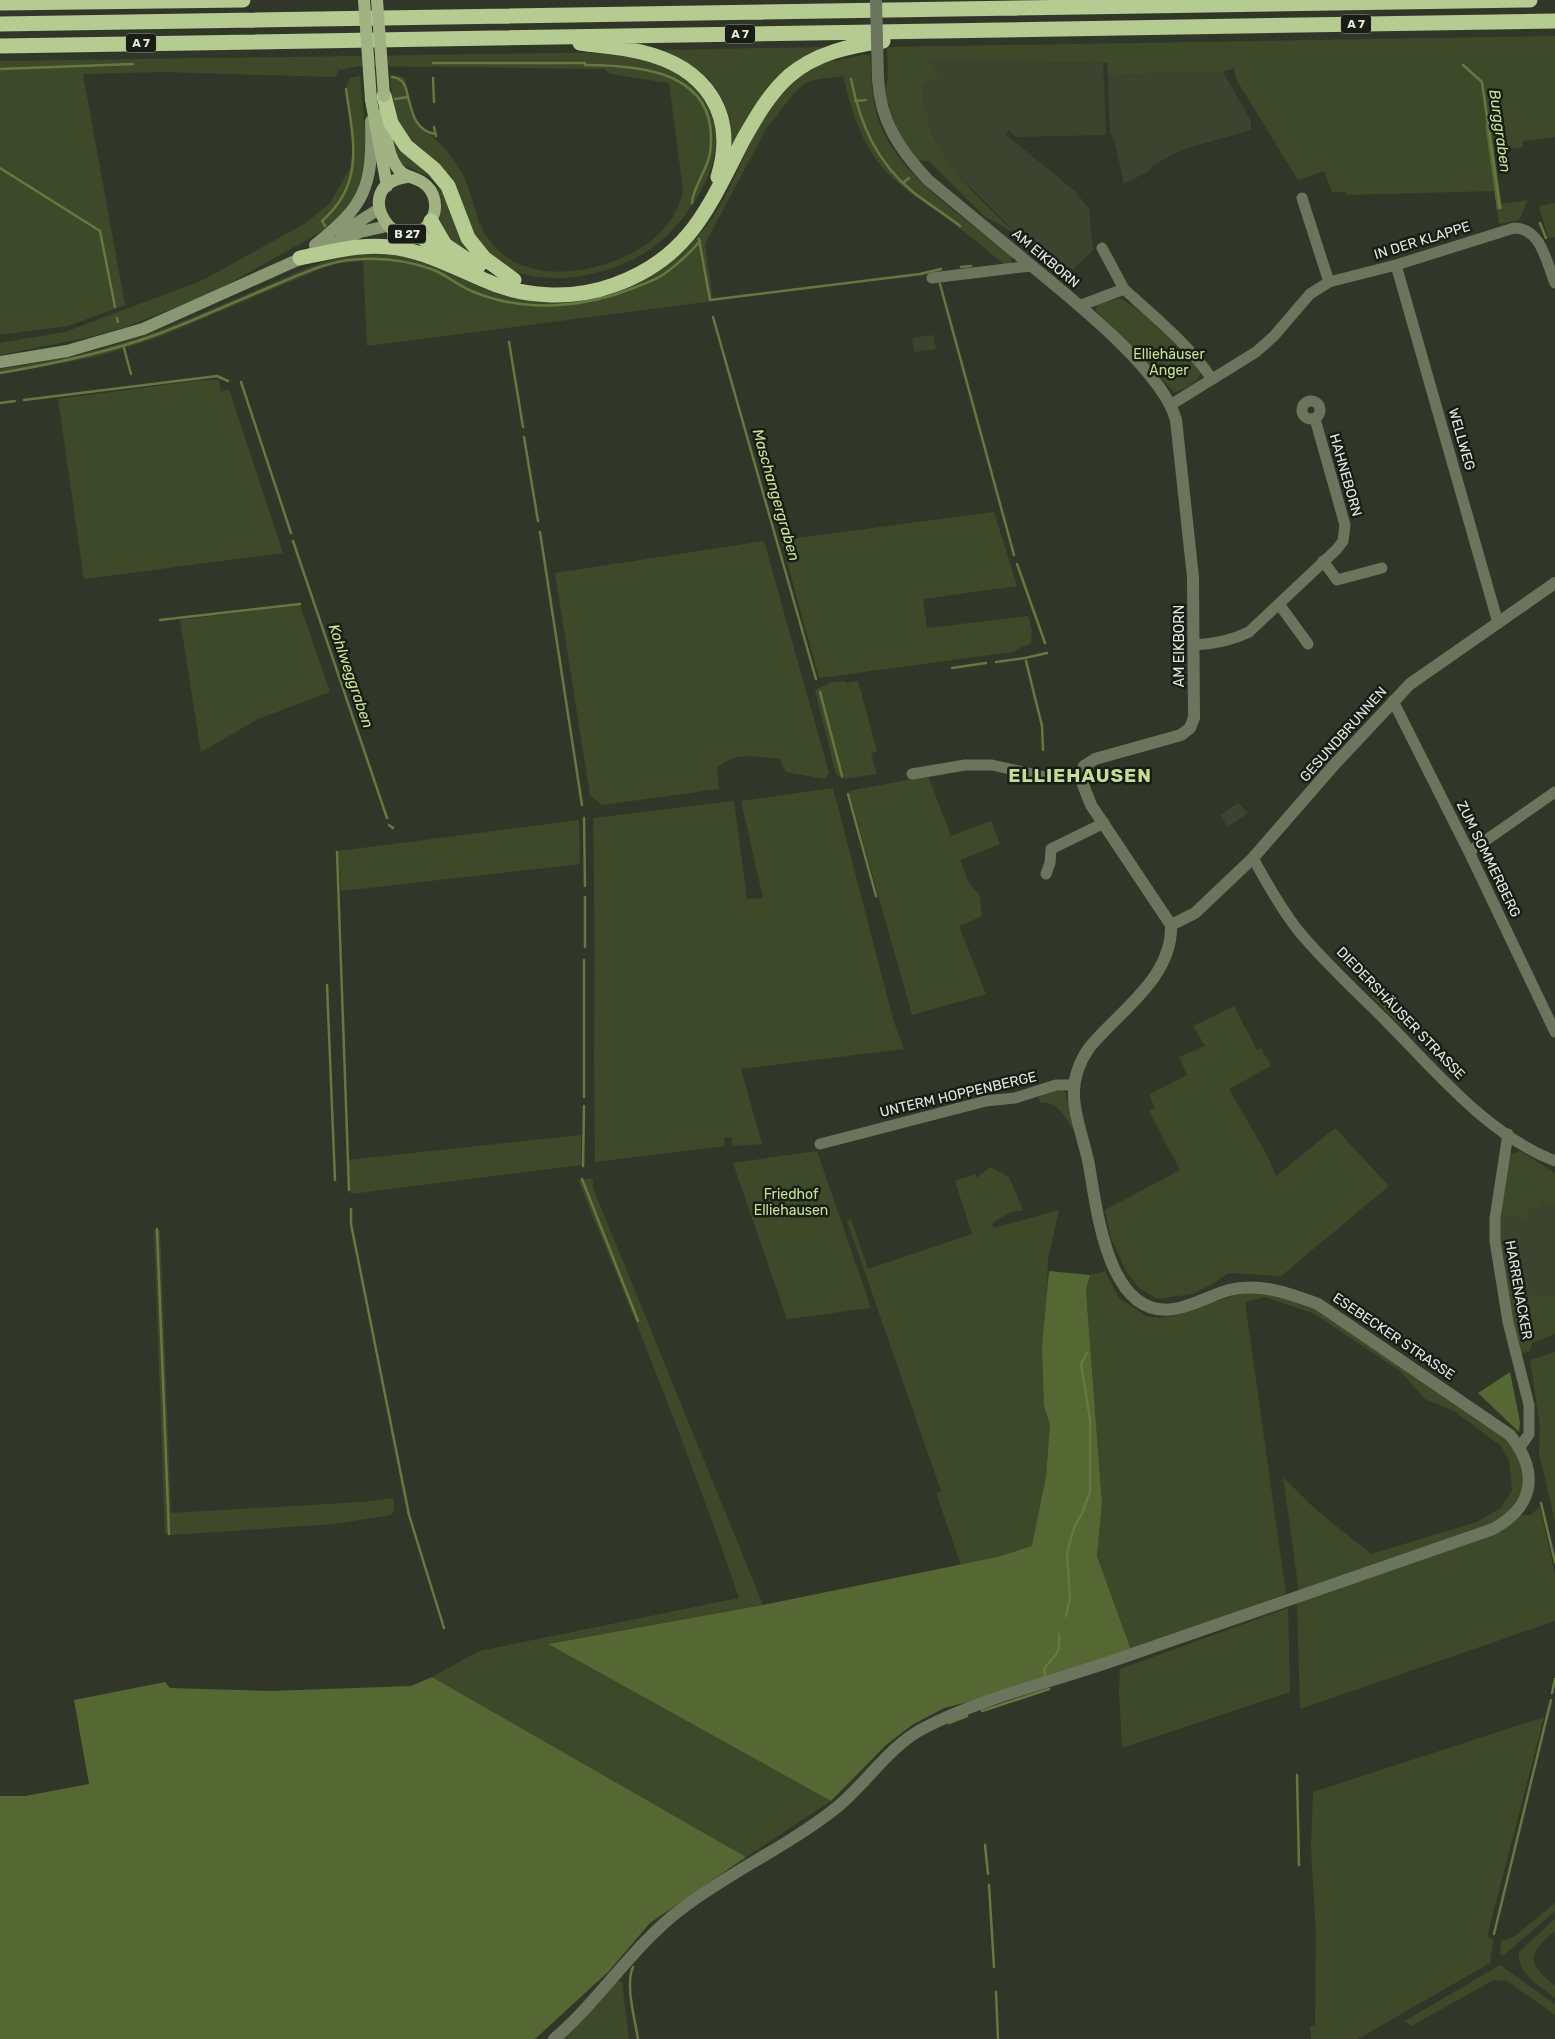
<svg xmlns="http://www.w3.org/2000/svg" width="1555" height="2039" font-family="Rubik,sans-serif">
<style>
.built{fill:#3c442f}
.green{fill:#3e492a}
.forest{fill:#556732}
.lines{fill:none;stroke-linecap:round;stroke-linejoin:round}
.stream{stroke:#657842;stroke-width:2.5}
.minor{stroke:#6b745d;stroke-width:11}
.tertiary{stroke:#6b745d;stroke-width:12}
.secondary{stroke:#899773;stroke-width:12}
.primary{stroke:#a1b283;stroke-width:12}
.motorway{stroke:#b6cb92;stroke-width:15}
.tertiary-bridge{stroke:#6b745d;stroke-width:12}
.primary-bridge{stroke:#a1b283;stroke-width:12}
.labels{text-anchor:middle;stroke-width:5;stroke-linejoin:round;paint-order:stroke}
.shield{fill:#1a1d16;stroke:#a7aba3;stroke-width:1}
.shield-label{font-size:12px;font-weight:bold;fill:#e4e8df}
.street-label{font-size:14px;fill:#e4e8df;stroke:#1a1d16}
.park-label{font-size:14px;fill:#c4e290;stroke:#1a1d16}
.water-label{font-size:15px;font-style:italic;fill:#c7e593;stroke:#1a1d16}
.district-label{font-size:19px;font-weight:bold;letter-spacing:1px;fill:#c3de95;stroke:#1a1d16}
</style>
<rect width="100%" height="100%" fill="#313728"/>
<!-- built -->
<path class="built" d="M926,60l177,3 3,72 -90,2 -7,-7 -4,4 71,58 13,17 4,41 -30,29 -99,-98 -21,-24 -17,-42 -4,-29 19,-12z
M1223,72l28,49v9l-67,19 -31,16 -4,6 -25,13 -9,-41 -5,-11 -2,-57z
M933,335l3,14 -22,3 -2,-14z
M1238,803l10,10 -20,14 -8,-12z
M1540,1203l15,2v129l-23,9 -2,8 -7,2 -2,-1 -23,-111 2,-31 5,6 24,3 1,-11z"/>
<!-- green -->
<path class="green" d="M1555,36v101l-32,4v6l-29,4 -4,-26h-5l9,66 -147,4 -1,-3h-14l-8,-21 -26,9 -62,-101 -2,-11 -11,4 -115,3 -1,-12 -180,-3 14,14 -19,12c6,71 47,101 94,148l-32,-18 -55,-55 -11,-1 -19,-26 -15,-42 4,-13 -1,-32z
M824,47l-25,13 -67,93c-2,-11 0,-23 -3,-34 -7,-36 -35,-55 -66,-69z
M563,53c22,0 47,-2 68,3 24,6 50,15 67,33 46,50 -3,127 -46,159 -25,18 -59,28 -89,30 -19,0 -38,-1 -55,-10 -27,-16 -41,-44 -58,-68 -18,-26 -36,-52 -53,-79l-4,-13 -3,-33 14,2c6,12 4,28 10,40 6,9 14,15 21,22 10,9 22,24 28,36 11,21 12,48 27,66 30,40 88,35 129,18 31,-13 58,-35 64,-69l-14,-107 -59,-9 -6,-5 -244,-3 -21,4 -4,7 -171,-5 -81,2 42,231 -57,21 -68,9v-274z
M862,55h8c1,22 2,43 8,64 18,56 89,100 134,137l-1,8 -6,1c-22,-18 -43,-36 -66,-52 -29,-21 -54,-35 -72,-68 -12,-22 -18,-45 -24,-69 -10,2 -26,2 -35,6 -16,8 -28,33 -41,45l-62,117 8,57 -346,45 -4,-85 -23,2 -17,5 -164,69 -59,19 -100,18v-5c54,-8 106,-19 157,-38 39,-14 78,-32 116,-48 33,-15 64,-29 101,-30 23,-1 51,7 73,17 12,5 23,13 36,18 46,19 101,19 147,-1 38,-16 68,-46 89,-80 27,-45 45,-122 99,-142 13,-5 30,-6 44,-10z
M360,76l7,75 -9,41 -25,33 -117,66 -90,36 -41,11 -85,17v-12l65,-11 138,-52 103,-57 25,-21 19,-34 3,-23 -7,-57 4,-10z
M393,136l46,46 39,76 -24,-10 -15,-23 3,-24 -5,-15 -9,-10 -27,-12 -7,-16z
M1528,200l-9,20 -20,4 -2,-14 5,-1 -1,-5z
M1555,203v34l-7,1 -9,-32z
M1120,298l24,16 57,56c0,11 -17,20 -27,22l-78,-81 1,-7z
M202,380h17l2,12 8,-3 54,164 -199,26 -26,-180z
M994,512l23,74 -94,13 4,29 101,-12 4,15 -1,12 -19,9 -193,26 -38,-138z
M764,541l65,232 -4,6 -39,-7 -6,-13c-24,-2 -44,-8 -63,9l2,21 -117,16 -12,-10 -35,-222z
M300,605l30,87 -72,27 -57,33 -21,-132z
M845,681l1,2 12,-2 19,70 -6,2 6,21 -35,5 -6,-5 -21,-84 16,-8z
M928,776l23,60 40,-15 9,23 -40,16 10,25 9,9 3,22 -23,10 27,68 -74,21 -63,-224z
M833,788l60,231 11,30 -163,20 21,75 -29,2 -2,-9 -7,1 1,8 -130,16c-2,-115 1,-229 -2,-344l141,-17 13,98 16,-1 -22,-97z
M579,820l1,44 -239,27 -3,-40z
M1383,986l1,5 18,36 -30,-30z
M1234,1006l23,44 4,-2 10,18 -42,23 38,66 9,21 59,-48 54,58 -108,90 -53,-3 -15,11 -21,10 -35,5 -18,-11 -13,-17 -15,-33 -6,-28 75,-40 -31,-59 6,-3 -6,-14 38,-19 -8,-18 26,-11 -12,-20z
M1059,1089l6,3 10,35 -3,2c-6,-12 -16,-29 -31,-26l-3,-5 2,-3z
M581,1135v30l-230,29 -3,-34z
M817,1151l54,157 -84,11 -54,-156z
M1520,1151l35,22v32l-15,-2 -1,6 -9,-1 -1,11 -24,-3 -5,-6 10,-55z
M990,1167l19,10 14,33 -14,3 -17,10 2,5 65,-18 -11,49 -4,147 6,19 -4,51 -13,70 -36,11 -36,8 -25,-72 5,-2 -94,-270 4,-2 17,50 104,-35 -17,-53 20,-7 1,4z
M593,1178v10l170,417 -215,39 283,157 -85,56 -314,-180 47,-26 260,-53c-48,-141 -104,-280 -161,-418z
M154,1230h6l11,283 191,-11 31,-4 1,13 -3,4 -58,9 -161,11 -7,-2z
M1105,1271l14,27 27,18 13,2 14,-2 70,-24 31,3 40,12 187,125c6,8 16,17 20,26 10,25 -4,44 -20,62l-202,72 -16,-115 32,32 56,45 106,-32 24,-14 11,-18 -3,-30 -8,-14 -47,-35 -29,-12 -25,-28 -87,-58 -48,-16 -20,5 41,292 -155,56 -34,-94 5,-53 -16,-213 4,-15z
M1512,1279l11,2 -1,13 33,3v37l-23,9 -2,8 -7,2 -4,-4 -14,-69z
M1555,1352v170l-16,-69 1,-27 -10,-66z
M1540,1507l15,68v46l-255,88 -3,-108 222,-86h12z
M1288,1608l2,84 -168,56 -3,-57 1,-22z
M1544,1717l-57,220 6,2 -3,24 -132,76h-47l-1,-13 5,-1 1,-92 -5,-85 2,-56z
M1555,1903v8l-52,45 -3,-2 1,-13 14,-5z
M1555,1919v12c-29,24 -28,32 0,55v12c-16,-13 -38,-24 -36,-46z
M1500,1965l55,39v11l-48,-34 -13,-1 -83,46 -6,-5z
M618,1981l4,1 7,57h-67l32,-31z"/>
<!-- forest -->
<path class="forest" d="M1490,124l12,85 -5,1 -12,-85z
M1049,1271l41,4 -4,15 16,213 -5,53 34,94 -116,40 -71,18 -32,17 -26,20 -55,56 -283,-157 215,-39 234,-48 35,-11 14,-70 4,-51 -6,-19 -2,-59z
M1510,1372l10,50 -1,10 -41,-39z
M432,1677l314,180 -96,66 -41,48 -74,68h-535v-243h25l64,-12 -15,-84 91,-18 5,6 100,3 141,-5z"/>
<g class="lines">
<!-- stream -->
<path class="stream" d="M433,63h152v2c60,0 136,8 125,88 -3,18 -18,36 -18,50
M1463,65l19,17 18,126
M0,69l133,-5
M392,77c12,1 14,10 16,20
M433,78l1,24
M851,79c9,45 26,84 62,113 15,12 32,22 47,34
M395,99l13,-2c4,16 8,34 27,37
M855,101l11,-1
M434,127l2,9
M0,168l100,63 15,76
M903,183l6,-5
M1540,223l6,15
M325,226l-3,-5c44,-38 31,-82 24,-132
M699,239l11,61 210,-26 21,-5
M961,267l10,-1
M940,284l74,271
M713,317l103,362
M117,318l1,4
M509,342l14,85
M124,348l7,26
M0,373c53,-9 107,-20 158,-39 40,-15 79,-33 119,-50 27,-11 55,-25 86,-25 23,-1 49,3 71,11 14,6 26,17 40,22 51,21 111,16 162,-5 9,-4 20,-7 28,-13 13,-9 25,-20 36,-33
M241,382l50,151
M24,400l193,-24 11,5
M0,403l15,-2
M524,437l14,84
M540,532l42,273
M293,541l94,277
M1017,564l28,79
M160,620l140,-16
M1025,658l22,-5
M1026,661l16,65 1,24
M996,662l29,-4
M952,668l34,-5
M820,692l22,84
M848,794l28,102
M584,818l1,68
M389,825l4,3
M337,852l12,338
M585,947v-50
M327,985l8,195
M584,1097v-137
M583,1166l1,-60
M582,1179l56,142
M351,1209v15l58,291 35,113
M157,1229l12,305
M1541,1503l14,59
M1066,1616l4,-18 -3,-45 7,-25 9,-17 7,-20v-72l-9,-55 6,-11
M1045,1676l-1,-7c12,-16 16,-13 15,-35
M1552,1693l3,-14
M982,1711l67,-22
M949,1723l18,-7
M1297,1775l2,90
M985,1845l3,29
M989,1885l5,82
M1494,1934l57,-234
M633,1967c-8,17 2,53 5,72
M996,1992l2,47"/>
<!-- minor -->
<path class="minor" d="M1302,198l27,84
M1102,248l22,41
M1396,265l102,358
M932,278l99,-12
M1079,306l45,-17c30,27 65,56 88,90
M1302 410a9 9 0 1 1 18 0a9 9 0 1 1-18 0Z
M1172,404l84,-52 18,-16 36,-42 19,-12 67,-17 118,-37c27,0 32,33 41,55
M1323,561l14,19 45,-12
M1279,604l29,40
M1194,645c20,-1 37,-4 55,-13l88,-83 6,-8 2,-16 -30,-106
M1393,701l76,151 86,180
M912,774l53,-9h27l58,13 30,-3
M1469,852l86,-60
M1253,858c13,24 27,49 44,71 26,32 58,61 87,90 51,51 102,115 171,142
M1046,874l4,-11 1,-14 53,-26
M1508,1134l-13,84v23l13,81 21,83v29l-9,13
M820,1144l166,-43 29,-3 41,-13h18"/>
<!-- tertiary -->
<path class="tertiary" d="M1171,925l24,-12 58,-55 81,-93 76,-81 145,-101
M554,2039c46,-39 78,-92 126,-129 49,-38 107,-63 156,-102 30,-24 53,-62 88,-80 60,-31 128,-46 191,-68 126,-43 252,-87 378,-131 42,-23 46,-58 17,-94l-192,-131c-27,-10 -59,-22 -89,-14 -17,5 -33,14 -50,18 -71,17 -82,-98 -90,-143 -9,-44 -29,-75 0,-117 29,-36 84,-70 82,-123l-80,-120 -11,-28 4,-11 11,-7 86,-24 9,-7 4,-10 -1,-141 -17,-157c-13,-50 -108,-124 -149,-158 -33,-27 -66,-55 -99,-82 -28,-30 -48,-59 -50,-101"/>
<!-- secondary -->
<path class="secondary" d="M341,233l38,-24
M315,245c51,-40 58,-59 56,-124
M0,362l67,-11 76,-22 217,-97 27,-6"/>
<!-- primary -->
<path class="primary" d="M371,100l16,86
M385,111c0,17 1,38 10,53 7,14 16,11 27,18 14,9 17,27 8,40 -31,45 -84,-37 -23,-45"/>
<!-- motorway -->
<path class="motorway" d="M0,3l243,-3
M0,24l1530,-24
M580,43c20,3 41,4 61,9 64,15 97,61 77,125
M0,46l1555,-25
M384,96l7,27 15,23 28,23 14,17 20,52 16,20 30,22
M431,221l14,24 33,22
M412,234l11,4 24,18
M300,258c31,-6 65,-16 97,-10 30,5 57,19 85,31 40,19 91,21 132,6 76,-27 95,-79 129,-145 13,-23 26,-46 46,-64 27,-23 60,-30 94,-35"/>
<!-- tertiary-bridge -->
<path class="tertiary-bridge" d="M876,0l2,79"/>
<!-- primary-bridge -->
<path class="primary-bridge" d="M364,0l7,100
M377,0l7,96"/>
</g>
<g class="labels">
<!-- shield labels -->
<g class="shield">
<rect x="1341" y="14.5" width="30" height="19" rx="4"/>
<rect x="725" y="24.5" width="30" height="19" rx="4"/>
<rect x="126" y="33.5" width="30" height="19" rx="4"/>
<rect x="388" y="224.5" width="38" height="19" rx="4"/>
</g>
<g class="shield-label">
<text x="1356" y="28">A 7</text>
<text x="740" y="38">A 7</text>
<text x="141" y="47">A 7</text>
<text x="407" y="238">B 27</text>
</g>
<!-- street labels -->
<g class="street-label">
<text transform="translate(1422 240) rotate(-17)" y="5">IN DER KLAPPE</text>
<text transform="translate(1046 258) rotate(40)" y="5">AM EIKBORN</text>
<text transform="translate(1462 439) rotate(74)" y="5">WELLWEG</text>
<text transform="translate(1346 475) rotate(74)" y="5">HAHNEBORN</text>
<text transform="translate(1179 646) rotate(-90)" y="5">AM EIKBORN</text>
<text transform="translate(1343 734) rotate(-48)" y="5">GESUNDBRUNNEN</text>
<text transform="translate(1489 859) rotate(64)" y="5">ZUM SOMMERBERG</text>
<text transform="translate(1401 1013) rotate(46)" y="5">DIEDERSHÄUSER STRASSE</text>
<text transform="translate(958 1094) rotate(-13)" y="5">UNTERM HOPPENBERGE</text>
<text transform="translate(1519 1290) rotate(80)" y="5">HARRENACKER</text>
<text transform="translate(1394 1336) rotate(34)" y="5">ESEBECKER STRASSE</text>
</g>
<!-- park labels -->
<g class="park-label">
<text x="1169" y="359">Elliehäuser<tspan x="1169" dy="16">Anger</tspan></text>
<text x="791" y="1199">Friedhof<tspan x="791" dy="16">Elliehausen</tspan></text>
</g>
<!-- water labels -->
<g class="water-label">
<text transform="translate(1500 131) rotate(82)" y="5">Burggraben</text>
<text transform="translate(776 495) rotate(74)" y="5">Maschangergraben</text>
<text transform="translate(351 676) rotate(71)" y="5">Kohlweggraben</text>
</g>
<!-- district labels -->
<g class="district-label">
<text x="1080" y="782">ELLIEHAUSEN</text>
</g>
</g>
</svg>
